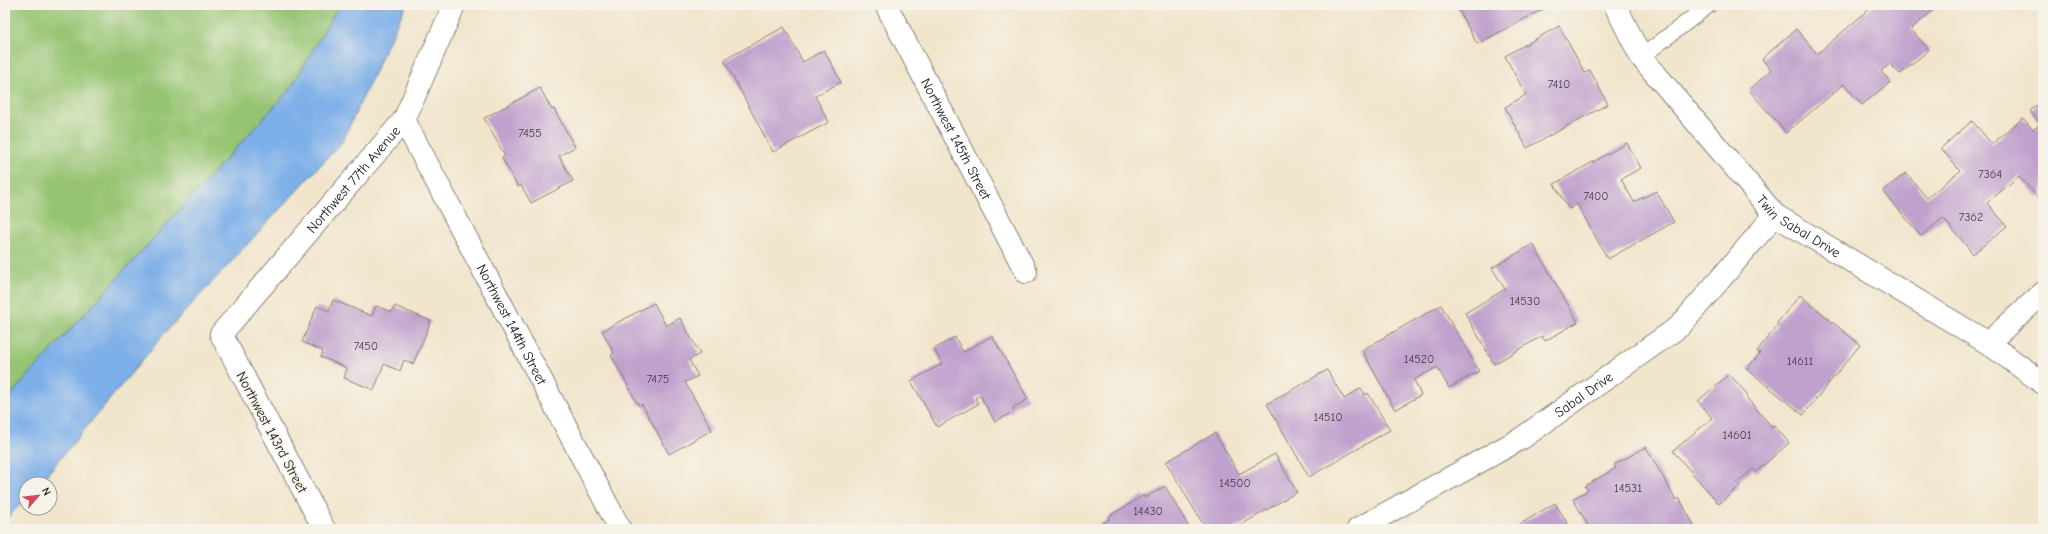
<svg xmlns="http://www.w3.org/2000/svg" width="2048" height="534" font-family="'Comic Neue',sans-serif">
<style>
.green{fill:#96c472;stroke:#597047}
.water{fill:#7dafe9;stroke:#4c6682}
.building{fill:#c0a1cd}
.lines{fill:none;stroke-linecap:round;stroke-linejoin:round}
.service-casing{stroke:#868074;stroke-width:17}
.minor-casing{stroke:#868074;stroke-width:24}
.service{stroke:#fff;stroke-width:15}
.minor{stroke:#fff;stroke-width:22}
.labels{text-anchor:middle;stroke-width:3;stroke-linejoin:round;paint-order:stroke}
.number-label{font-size:12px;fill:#453d48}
.street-label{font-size:14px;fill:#1c1c1c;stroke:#f7f3e8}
</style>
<rect width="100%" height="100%" fill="#f7f3e8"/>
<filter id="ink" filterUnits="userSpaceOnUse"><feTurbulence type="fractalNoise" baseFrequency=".025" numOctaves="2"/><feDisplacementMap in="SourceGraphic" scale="8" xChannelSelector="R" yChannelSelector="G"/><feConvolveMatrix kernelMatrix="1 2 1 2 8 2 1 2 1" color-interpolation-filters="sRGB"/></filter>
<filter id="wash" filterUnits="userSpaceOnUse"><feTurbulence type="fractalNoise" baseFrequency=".012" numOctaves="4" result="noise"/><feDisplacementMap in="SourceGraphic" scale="16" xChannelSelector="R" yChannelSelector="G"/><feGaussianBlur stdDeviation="0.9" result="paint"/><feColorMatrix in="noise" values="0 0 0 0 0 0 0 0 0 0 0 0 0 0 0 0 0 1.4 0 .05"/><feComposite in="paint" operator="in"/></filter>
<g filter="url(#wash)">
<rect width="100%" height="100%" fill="#f1e5cc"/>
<!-- green -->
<path class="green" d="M5,5h334l-48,83 -286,313z"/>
<!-- water -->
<path class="water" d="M339,5h67l-64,137 -178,192 -125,150h-13v15l-21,21v-119l286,-313z"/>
<g id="blocks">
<!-- building -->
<path class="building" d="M1456,5h90l1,2 -70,37z
M1874,5h65l-28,24 18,21 -29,24 -10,-10 -9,7 9,11 -28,23 -18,-21 -58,49 -37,-43 22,-20 -9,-11 34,-30 21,25z
M1559,26l26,47 5,-3 18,34 -81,44 -22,-41 21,-12 -21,-39z
M784,27l19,35 21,-12 17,32 -26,14 14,26 -56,30 -49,-92z
M540,88l12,22 2,-1 21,38 -16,9 14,25 -42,22 -10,-18 -3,2 -16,-29 3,-2 -21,-38z
M2043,100v93l-5,5 -19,-22 -32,27 20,23 -34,28 -30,-36 -22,18 -38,-45 23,-18 21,25 33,-27 -19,-23 31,-27 20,23 31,-26 10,12 7,-6 -10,-13z
M1627,143l14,25 -20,11 13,23 22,-11 18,31 -66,37 -31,-55 -8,5 -15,-25z
M1533,244l45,78 -33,19 -3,-5 -48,28 -29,-51 40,-24 -13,-21z
M1800,295l60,50 -57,70 -56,-46 13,-16 -3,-2 21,-26 -1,-2z
M333,300l39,16 4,-10 16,6 3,-6 36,15 -18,43 -9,-4 -4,11 -16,-7 -10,26 -30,-12 3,-10 -26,-11 2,-6 -21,-9 15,-36 12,5z
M654,303l12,23 14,-8 20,36 -11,6 9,16 -13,6 27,48 -43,24 -27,-50 -3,2 -28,-51 3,-2 -12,-22z
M1441,305l38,66 -30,17 -12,-21 -23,13 7,15 -26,15 -33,-60z
M992,336l36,63 -15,9 1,3 -19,11 -15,-27 -5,3 3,6 -41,23 -26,-46 31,-17 -8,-15 21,-12 8,15z
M1327,370l17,29 17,-11 4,7 3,-2 22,37 -81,47 -42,-73z
M1729,374l19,21 -2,2 26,30 2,-2 15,18 -33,29 -3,-3 -16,14 3,3 -21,18 -46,-53 39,-33 -14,-17z
M1215,433l24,41 36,-20 22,38 -63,37h-28l-40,-67z
M1646,447l30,53 3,-2 15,27 -7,4h-97l-17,-30 15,-9 -3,-4 31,-18 -2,-3z
M1165,486l25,43h-97l16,-10 -1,-2 36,-22 1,3z
M1555,503l16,26h-59z"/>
</g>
</g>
<g filter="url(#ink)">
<use href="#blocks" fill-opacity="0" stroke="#868074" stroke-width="1"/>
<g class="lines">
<!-- service casing -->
<g class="service-casing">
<path id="service" d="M1641,57l68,-52"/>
</g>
<!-- minor casing -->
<g class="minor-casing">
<g id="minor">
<path id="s1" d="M886,5l140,267"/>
<path id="s2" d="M1615,5l26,52 134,158 213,128 55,40"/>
<path id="s3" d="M404,120l216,409"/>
<path d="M1988,343l55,-50"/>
<path id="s4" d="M324,529l-103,-195 183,-214 50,-115"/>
<path id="s5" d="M1358,529l164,-91 158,-112 95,-111"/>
</g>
</g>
<!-- service -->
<use href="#service" class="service"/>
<!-- minor -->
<use href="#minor" class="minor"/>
</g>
</g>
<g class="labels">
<!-- number labels -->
<g class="number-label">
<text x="1559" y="88">7410</text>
<text x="530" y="137">7455</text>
<text x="1990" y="178">7364</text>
<text x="1596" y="200">7400</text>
<text x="1971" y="221">7362</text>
<text x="1525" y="305">14530</text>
<text x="366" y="350">7450</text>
<text x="1419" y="363">14520</text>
<text x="1800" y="365">14611</text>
<text x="658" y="383">7475</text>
<text x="1328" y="421">14510</text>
<text x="1737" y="439">14601</text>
<text x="1235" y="487">14500</text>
<text x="1628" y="492">14531</text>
<text x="1148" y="515">14430</text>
</g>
<!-- street labels -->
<g class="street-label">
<text dy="5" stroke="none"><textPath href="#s1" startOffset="151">Northwest 145th Street</textPath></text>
<text dy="5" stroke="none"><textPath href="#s4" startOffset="424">Northwest 77th Avenue</textPath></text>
<text dy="5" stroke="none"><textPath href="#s2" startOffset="291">Twin Sabal Drive</textPath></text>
<text dy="5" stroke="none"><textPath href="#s3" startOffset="231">Northwest 144th Street</textPath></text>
<text dy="5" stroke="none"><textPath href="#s5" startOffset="263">Sabal Drive</textPath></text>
<text transform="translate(272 432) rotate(62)" y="5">Northwest 143rd Street</text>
</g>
</g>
<!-- margin -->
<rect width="2048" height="534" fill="none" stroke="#f7f3e8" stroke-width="20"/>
<!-- north arrow -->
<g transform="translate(38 496) rotate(62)"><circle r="19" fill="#f7f3e8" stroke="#9f9d96"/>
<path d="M0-3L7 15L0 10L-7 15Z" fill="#d1495b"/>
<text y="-6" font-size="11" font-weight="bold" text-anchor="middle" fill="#1c1c1c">N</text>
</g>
</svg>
